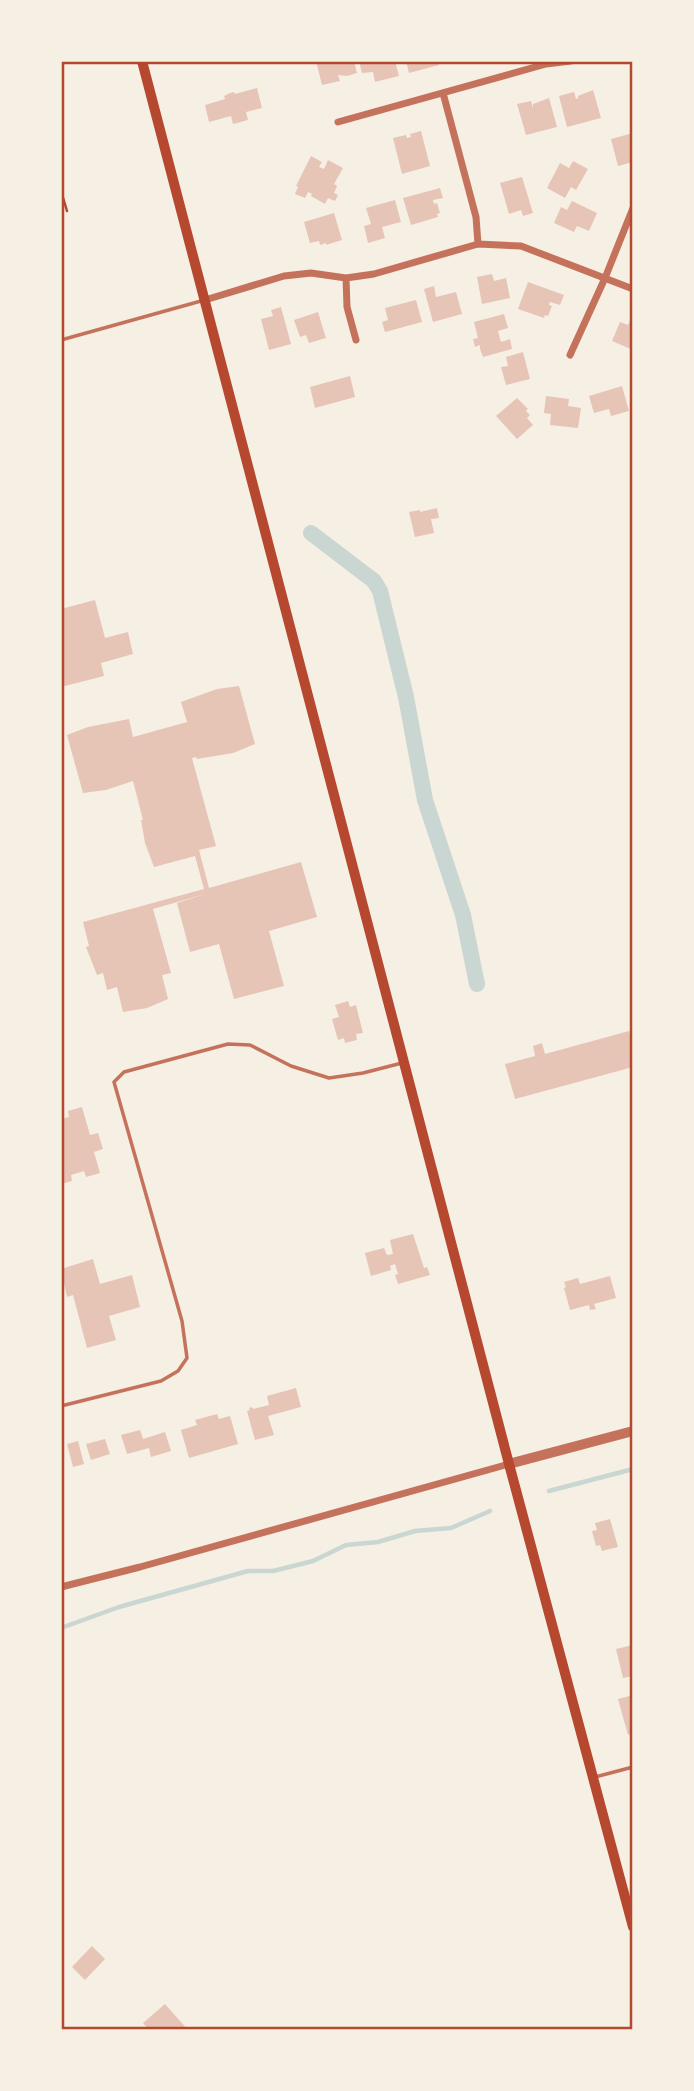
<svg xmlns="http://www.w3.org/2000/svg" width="694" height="2091" font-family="Quicksand,sans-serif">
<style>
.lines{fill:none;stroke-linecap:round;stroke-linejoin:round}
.stream{stroke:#c9d6d2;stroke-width:4.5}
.canal{stroke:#c9d6d2;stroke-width:16}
.building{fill:#e6c5b7}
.path{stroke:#b5482f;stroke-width:2.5}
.service{stroke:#c5725c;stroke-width:3.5}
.minor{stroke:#c5725c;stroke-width:7}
.tertiary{stroke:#c5725c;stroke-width:10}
.secondary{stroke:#b5482f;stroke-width:10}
.neatline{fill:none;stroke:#b5482f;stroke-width:2.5}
</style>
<rect width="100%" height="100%" fill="#f6efe4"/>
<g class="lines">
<!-- stream -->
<path class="stream" d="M549,1491l84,-22
M61,1628l58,-21 129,-36h25l40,-10 33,-16 32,-3 37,-11 36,-3 39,-17"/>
<!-- canal -->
<path class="canal" d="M311,533l63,48 6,10 26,106 19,103 38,115 14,69"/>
</g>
<!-- building -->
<path class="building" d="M316,61h38l3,12 -10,3 -9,-1 2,6 -18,4z
M359,61h36l4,15 -24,6 -2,-10 -11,1z
M406,61h32l1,4 -30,8z
M257,88l5,20 -16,4 2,8 -15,4 -2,-8 -22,6 -4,-17 20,-6 -1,-3 6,-3 4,-1 1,2z
M593,90l8,28 -34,9 -8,-31 15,-4 2,7 2,-1v-2z
M549,98l8,29 -31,8 -9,-31 14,-3 2,7v-4z
M421,131l9,35 -28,8 -9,-36 13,-3 1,3 4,-1 -1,-3z
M633,133v29l-15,4 -7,-27z
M311,156l11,6 -3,5 5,2 4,-9 15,8 -9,16 3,2 -3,7 4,2 -3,6 -7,-3 -3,6 -14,-8 1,-2 -4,-2 -3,6 -10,-4 3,-7 -2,-1z
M573,161l15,8 -12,21 -5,-3 -6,11 -18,-10 13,-25 9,5z
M522,177l11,36 -10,3 -2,-6 -12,4 -9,-31z
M440,188l3,10 -10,2 1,4 3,-1 3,10 -3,1 1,3 -27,8 -8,-27z
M395,200l6,22 -19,5 3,11 -17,5 -4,-17 7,-2 -5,-16z
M572,201l25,12 -8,18 -12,-5 -3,6 -20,-9 7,-16 6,3z
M334,213l8,27 -16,5v-2l-6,2 -1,-4 -9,2 -6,-21z
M492,274l2,7 12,-3 4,20 -28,6 -5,-27z
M528,282l36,13 -4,10 -10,-3 -1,3 3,1 -4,10 -3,-1 -1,3 -26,-9z
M434,286l2,11 20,-5 6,22 -29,8 -9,-33z
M416,300l6,22 -37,10 -3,-10 6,-2 -3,-12z
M281,307l10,37 -22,6 -8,-31 12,-3 -2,-6z
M318,312l8,26 -17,5 -3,-8 -6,2 -6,-17z
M504,314l4,14 -10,3 3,11 9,-3 2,10 -29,8 -3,-8v-4l-5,2 -2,-8 5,-1 -4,-16z
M630,321l3,1v28l-21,-9 8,-19 8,3z
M523,352l7,27 -24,6 -5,-18 7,-1 -2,-9z
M350,376l5,21 -40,11 -5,-21z
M622,386l7,25 -18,5 -2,-7 -15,4 -5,-17z
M546,396l23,3 -1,7 13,2 -3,20 -28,-3 1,-11 -7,-1z
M517,398l11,11 -2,2 4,4 -3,3 6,7 -16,14 -21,-23z
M437,508l2,10 -8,1 3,14 -19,4 -6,-25 11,-2v2z
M95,600l10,38 23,-6 5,22 -32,9 3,13 -43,11v-78z
M239,686l16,58 -22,9 -36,6 -1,-2 -4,1 24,88 -17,4 10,38 92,-26 16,55 -48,14 15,55 -50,13 -15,-55 -29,8 -13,-49 28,-9 -52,15 18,64 -9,2 6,24 -21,9 -24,4 -6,-25 -10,3 -4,-17 -6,2 -11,-28 3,-1 -6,-24 121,-33 -9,-33 -41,11 -9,-24 -4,-23h2l-10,-39 -27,9 -23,3 -16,-58 21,-8 41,-8 4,18 54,-15 -6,-20 36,-13z
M348,1001l2,6 6,-2 7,28 -7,1 1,6 -12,3 -1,-5 -6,2 -6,-21 7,-2 -4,-12z
M629,1031l4,13v23l-118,32 -10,-35 30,-8 -2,-10 9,-3 3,11z
M82,1107l8,28 8,-2 5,16 -9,3 6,21 -14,4 -2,-6 -13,4 1,6 -11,3v-65l8,-2 -1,-6z
M413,1234l11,34 3,-1 3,8 -32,9 -3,-9 3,-1 -3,-10 -5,2 1,4 -20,6 -6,-23 19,-5 3,7 6,-1 -3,-14z
M93,1259l7,25 32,-9 8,32 -31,9 7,24 -29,8 -14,-53 -6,2 -6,-28z
M610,1276l6,22 -22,6 2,5 -6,1 -1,-5 -19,5 -6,-22 2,-1 -2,-5 14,-4 2,6z
M296,1388l5,19 -33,9 6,19 -19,5 -8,-29 3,-1 -1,-2 3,-1 1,2 16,-4 -2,-9z
M217,1414l2,5 11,-3 8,28 -49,14 -8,-28 16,-5 -2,-5z
M140,1430l3,9 22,-7 6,19 -20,6 -2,-9 -22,6 -6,-19z
M105,1439l5,15 -19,6 -5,-16z
M78,1441l6,23 -11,3 -6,-23z
M610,1519l8,28 -16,4 -2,-6 -4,1 -4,-15 5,-1 -2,-7z
M633,1645v31l-10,2 -7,-29z
M633,1695v38l-5,2 -10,-36z
M92,1946l13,13 -20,21 -13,-13z
M165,2004l23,26h-39l-6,-7z"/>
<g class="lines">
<!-- path -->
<path class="path" d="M61,191l6,20"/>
<!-- service -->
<path class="service" d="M61,340l140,-39
M61,1406l100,-25 17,-10 9,-13 -5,-37 -68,-239 10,-10 104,-28 22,1 41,21 38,12 34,-5 39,-10
M595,1777l38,-10"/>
<!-- minor -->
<path class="minor" d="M443,93l33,124 2,27
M338,122l208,-58 25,-3
M346,278l1,29 9,33
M205,300l79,-24 27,-3 35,5 28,-4 104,-30 43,2 112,43
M570,355l35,-77 28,-70
M61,1587l79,-20 369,-103"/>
<!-- tertiary -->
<path class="tertiary" d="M509,1464l124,-33"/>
<!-- secondary -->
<path class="secondary" d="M142,61l367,1403 124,463"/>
</g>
<!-- border -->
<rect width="694" height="2091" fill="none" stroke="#f6efe4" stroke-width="126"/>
<rect x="63" y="63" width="568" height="1965" class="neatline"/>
</svg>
